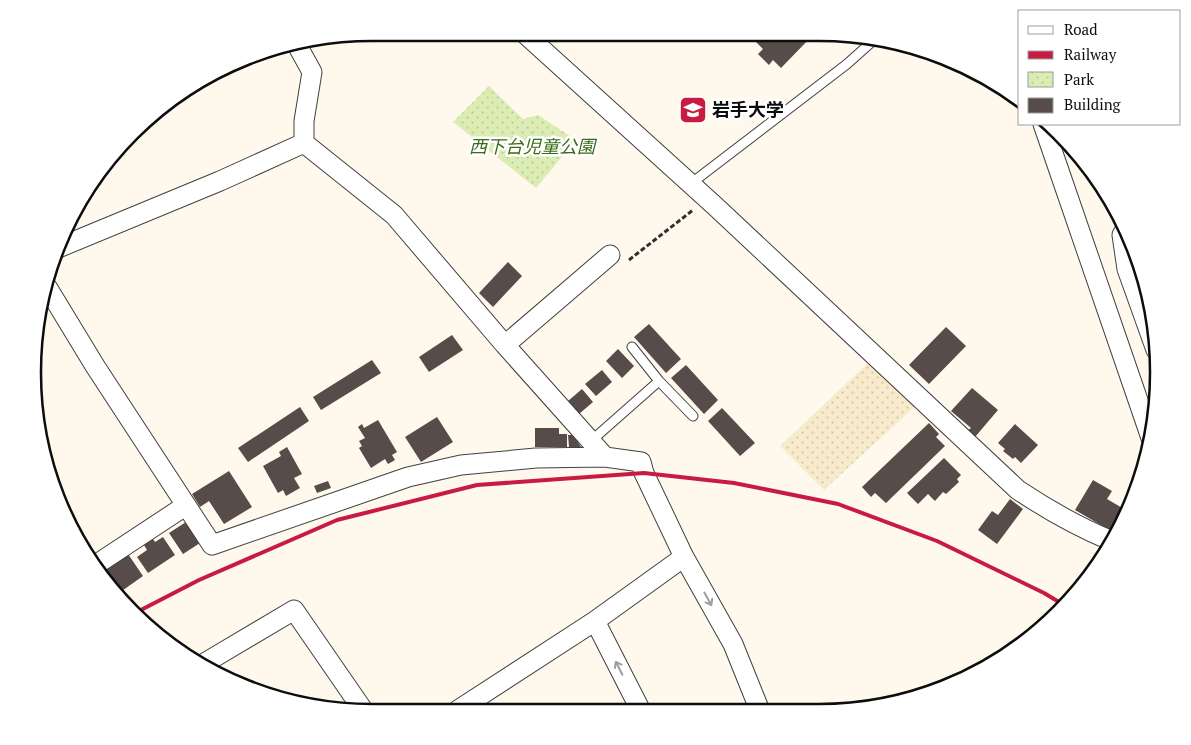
<svg xmlns="http://www.w3.org/2000/svg" width="1191" height="745" font-family="'PT Serif','Noto Sans JP',serif">
<style>
.farmland{fill:url(#farmland-dots)}
.park{fill:url(#park-dots)}
.building{fill:#574c49}
.lines{fill:none;stroke-linecap:round;stroke-linejoin:round}
.lane-casing{stroke:#404040;stroke-width:11}
.street-casing{stroke:#404040;stroke-width:21}
.path{stroke:#2f2f2f;stroke-width:3;stroke-dasharray:5 2.5;stroke-linecap:butt}
.lane{stroke:#fff;stroke-width:9}
.street{stroke:#fff;stroke-width:19}
.rail{stroke:#c81b42;stroke-width:4}
.oneway{stroke:#9e9e9e}
.labels{text-anchor:middle;stroke-width:5;stroke-linejoin:round;paint-order:stroke}
.poi-label{font-size:18px;font-weight:bold;fill:#0d0d0d;stroke:#fff;text-anchor:start}
.park-label{font-size:18px;font-style:italic;fill:#386a19;stroke:#fff}
.rim{fill:none;stroke:#0d0d0d;stroke-width:2.5}
</style>
<defs>
<pattern id="farmland-dots" width="8" height="8" patternUnits="userSpaceOnUse" patternTransform="scale(1.25)"><rect width="8" height="8" fill="#f7ebcb"/><path d="M2 2h.1M6 6h.1" fill="none" stroke="#d3c8ad" stroke-width="1.8" stroke-linecap="round"/></pattern>
<pattern id="park-dots" width="8" height="8" patternUnits="userSpaceOnUse" patternTransform="scale(1.25)"><rect width="8" height="8" fill="#dcedb4"/><path d="M2 2h.1M6 6h.1" fill="none" stroke="#bcca9a" stroke-width="1.8" stroke-linecap="round"/></pattern>
</defs>
<rect width="100%" height="100%" fill="#fff8ed"/>
<!-- farmland -->
<path class="farmland" d="M868,363l51,40 -95,87 -44,-44z"/>
<!-- park -->
<path class="park" d="M489,86l34,33 15,-4 38,25 -40,48 -83,-66z"/>
<!-- building -->
<path class="building" d="M752,35h61l-32,33 -8,-8 -4,5 -11,-11 5,-5 -13,-13z
M508,262l14,14 -29,31 -14,-14z
M649,324l32,35 -15,14 -32,-36z
M946,327l20,19 -37,38 -20,-19z
M452,335l11,15 -34,22 -10,-15z
M618,349l16,17 -12,12 -16,-17z
M372,360l9,13 -60,37 -8,-13z
M686,365l32,35 -14,14 -33,-36z
M602,370l10,12 -16,14 -11,-12z
M972,388l26,22 -23,27 -8,-6 4,-3 -20,-17z
M582,389l11,13 -14,12 -11,-13z
M300,407l9,14 -61,41 -10,-14z
M722,408l33,35 -15,13 -32,-35z
M437,417l16,25 -32,20 -16,-25z
M378,420l19,32 -5,3 3,5 -7,4 -3,-5 -14,9 -12,-20 3,-2 -3,-5 6,-3 -7,-11 4,-3 2,4z
M929,423l10,11 -3,3 9,9 -59,57 -11,-10 -4,4 -9,-10z
M1015,424l23,21 -17,18 -6,-6 -2,2 -10,-8 2,-2 -7,-6z
M535,428h24v6h8v13h-32z
M568,435h5l8,12h-12z
M287,447l15,27 -8,4 6,10 -14,8 -3,-6 -5,3 -15,-27 18,-10 -2,-4z
M944,458l17,17 -4,4 2,3 -13,12 -3,-2 -8,9 -7,-7 -10,10 -11,-11z
M229,471l23,36 -28,17 -15,-23 -9,6 -8,-13z
M1093,480l19,11 -5,8 17,10 -13,22 -36,-21z
M328,481l3,7 -14,5 -3,-7z
M1010,499l13,10 -26,35 -19,-14 14,-19 6,4z
M186,522l14,21 -17,11 -14,-21z
M163,537l12,18 -27,18 -11,-16 10,-7 -3,-5 9,-6 2,3z
M128,554l15,22 -24,17 -19,-21z"/>
<g class="lines">
<!-- lane casing -->
<g class="lane-casing">
<path id="lane" d="M689,185l158,-121 28,-25
M632,347l27,34 34,35
M591,441l68,-60"/>
</g>
<!-- street casing -->
<g class="street-casing">
<path id="street" d="M524,33l191,173 303,284c30,20 60,37 94,51
M297,45l15,27 -8,49v22l90,72 111,130 100,112 36,5 3,11 40,84 49,87 27,67
M1043,124l108,314
M1125,230l-3,5 5,34 29,81
M58,248l162,-67 84,-38
M47,287l48,79 117,179 196,-68 53,-12 75,-7 69,-1
M505,345l105,-90
M94,566l91,-60
M203,664l91,-54 69,100
M458,710l137,-89
M641,711l-46,-90 89,-64"/>
</g>
<!-- path -->
<path class="path" d="M629,260l64,-50"/>
<!-- lane -->
<use href="#lane" class="lane"/>
<!-- street -->
<use href="#street" class="street"/>
<!-- rail -->
<path class="rail" d="M137,612l62,-32 138,-60 140,-35 167,-12 90,10 104,21 99,37 107,52 20,12"/>
</g>
<!-- one-way arrows -->
<defs><path id="oneway-shaft" d="M-6 0H5M1.5-3L5.5 0L1.5 3" fill="none" stroke-width="1.6" stroke-linecap="round" stroke-linejoin="round" transform="scale(1.25)"/></defs>
<g class="oneway">
<use href="#oneway-shaft" transform="translate(708 599) rotate(61)"/>
<use href="#oneway-shaft" transform="translate(619 668) rotate(-117)"/>
</g>
<!-- icons -->
<defs>
<g id="university-square" transform="scale(1.4375)"><rect x="-9" y="-9" width="18" height="18" rx="4" fill="#c81b42" stroke="#fff"/><path d="M0-5L7-2L0 1L-7-2ZM-4 1L0 2.5L4 1V4Q0 6-4 4Z" fill="#fff"/></g>
</defs>
<g fill-rule="evenodd">
<use href="#university-square" x="693" y="110"/>
</g>
<g class="labels">
<!-- poi labels -->
<g class="poi-label">
<text x="712" y="116">岩手大学</text>
</g>
<!-- park labels -->
<g class="park-label">
<text x="532" y="153">西下台児童公園</text>
</g>
</g>
<!-- crop -->
<path d="M0 0H1191V745H0ZM372 41H819A331 331 0 0 1 1150 372V373A331 331 0 0 1 819 704H372A331 331 0 0 1 41 373V372A331 331 0 0 1 372 41Z" fill="#fff" fill-rule="evenodd"/>
<path class="rim" d="M372 41H819A331 331 0 0 1 1150 372V373A331 331 0 0 1 819 704H372A331 331 0 0 1 41 373V372A331 331 0 0 1 372 41Z"/>
<!-- legend -->
<rect x="1018" y="10" width="162" height="115" fill="#ffffff" stroke="#9e9e9e"/>
<rect x="1028" y="26" width="25" height="8" fill="#ffffff" stroke="#9e9e9e"/>
<text x="1064" y="35" font-size="15" fill="#0d0d0d">Road</text>
<rect x="1028" y="51" width="25" height="8" fill="#c81b42" stroke="#9e9e9e"/>
<text x="1064" y="60" font-size="15" fill="#0d0d0d">Railway</text>
<rect x="1028" y="72" width="25" height="15" fill="url(#park-dots)" stroke="#9e9e9e"/>
<text x="1064" y="85" font-size="15" fill="#0d0d0d">Park</text>
<rect x="1028" y="98" width="25" height="15" fill="#574c49" stroke="#9e9e9e"/>
<text x="1064" y="110" font-size="15" fill="#0d0d0d">Building</text>
</svg>
